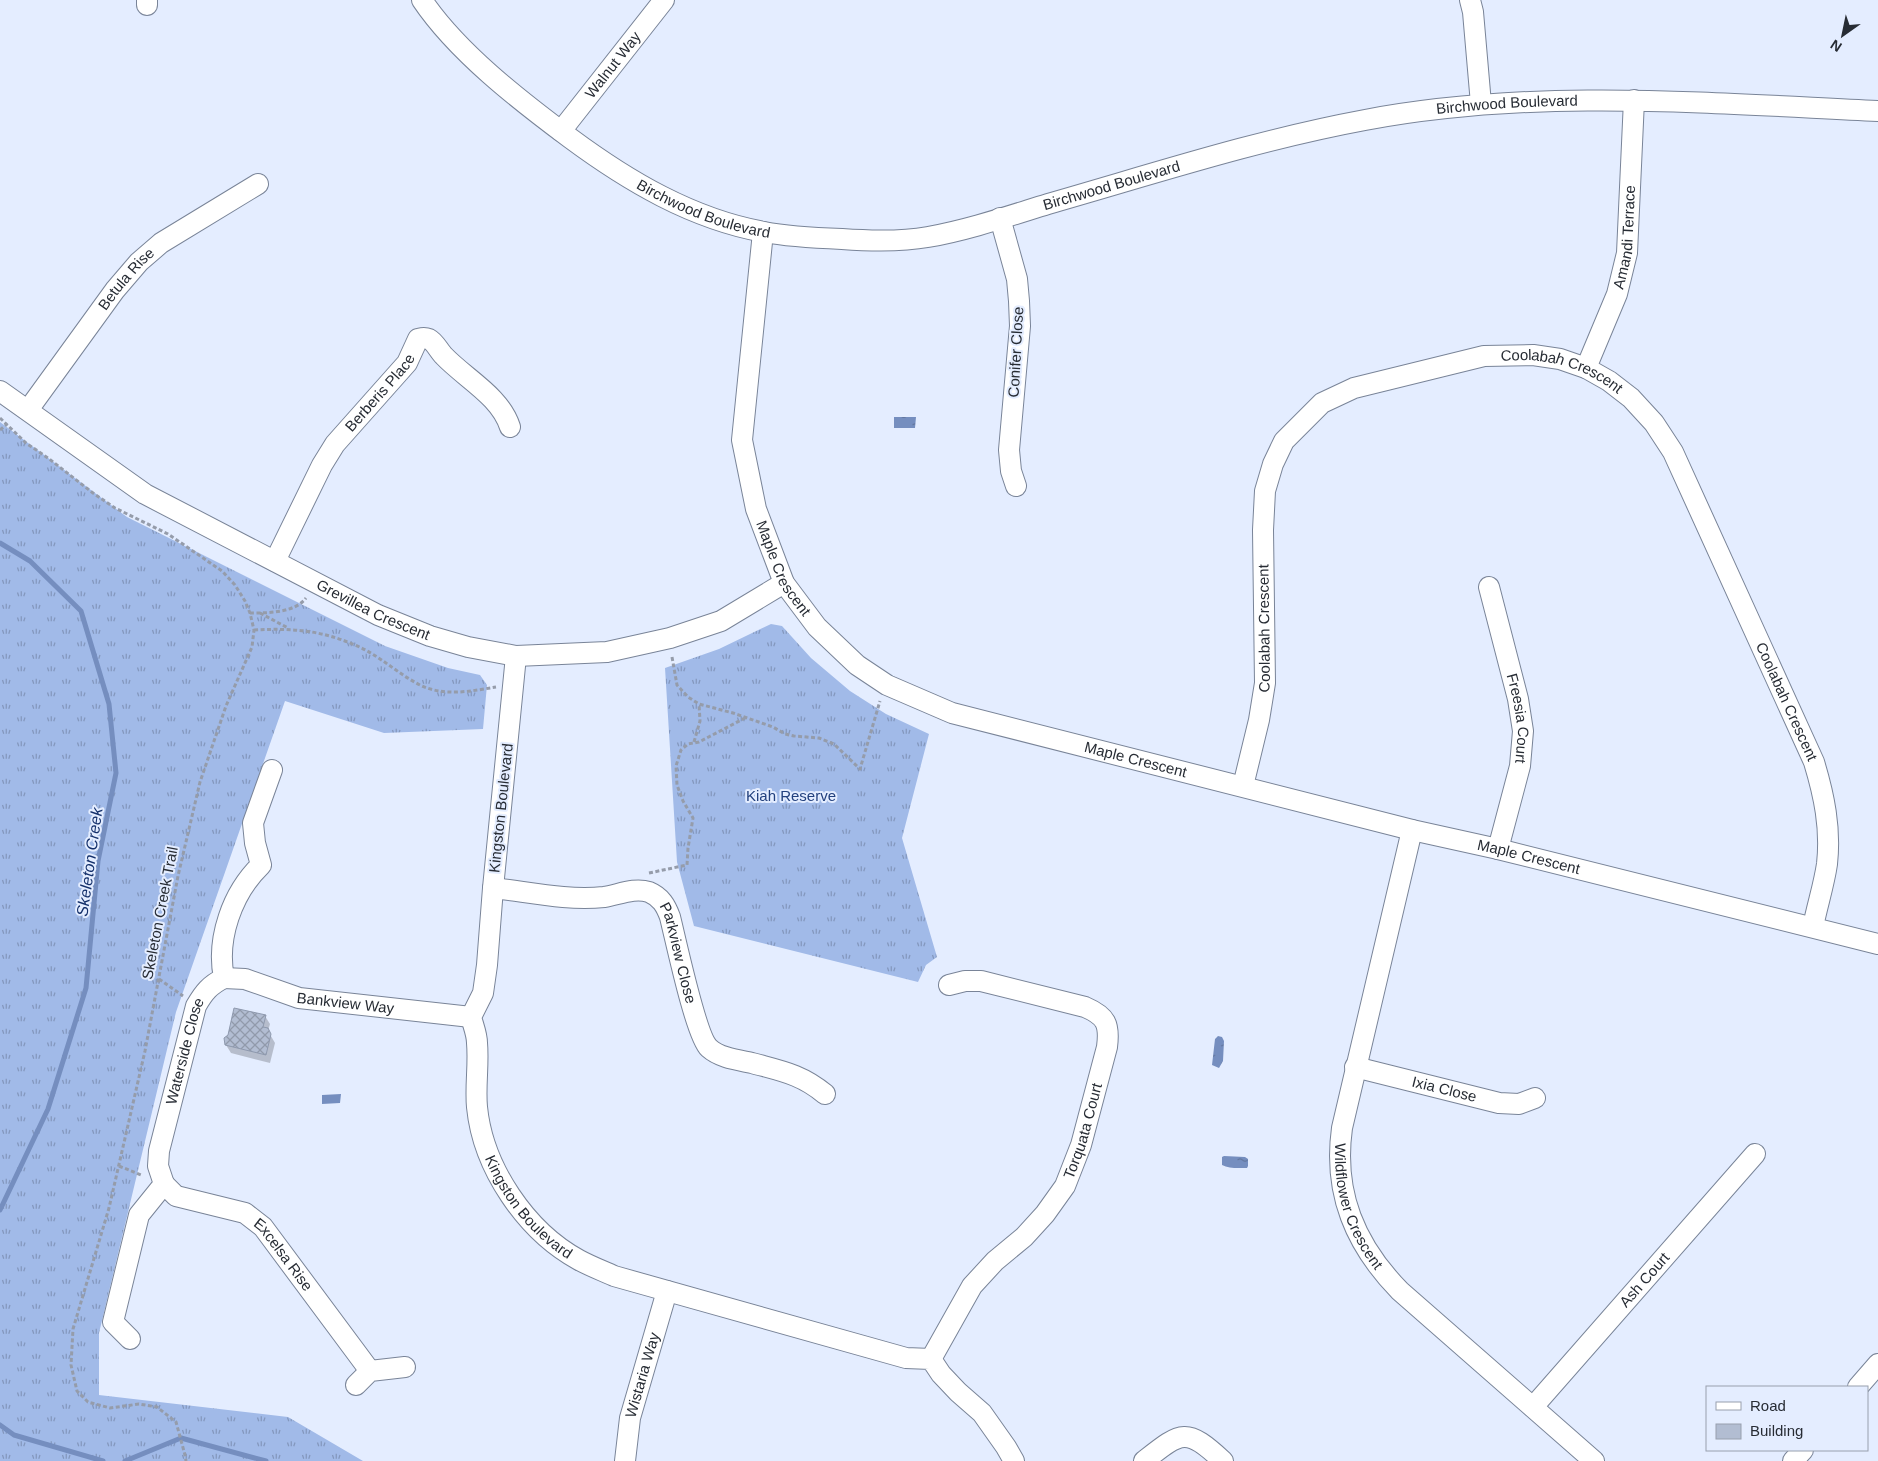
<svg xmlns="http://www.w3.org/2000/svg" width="1878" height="1461" font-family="Arial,sans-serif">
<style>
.grass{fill:url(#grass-tufts)}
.water{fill:url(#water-ripples)}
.shadow{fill:#0003}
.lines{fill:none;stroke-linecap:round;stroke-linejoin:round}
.stream{stroke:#758ebf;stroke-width:5}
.building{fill:url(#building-cross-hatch);stroke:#8e99ae}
.minor-casing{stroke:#798498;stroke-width:22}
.path{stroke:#959caa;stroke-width:3;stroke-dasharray:4 2.5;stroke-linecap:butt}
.minor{stroke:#fff;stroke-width:20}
.labels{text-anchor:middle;stroke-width:4;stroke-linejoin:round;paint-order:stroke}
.street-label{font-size:15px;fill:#272c34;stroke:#e4edff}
.park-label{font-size:15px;fill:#23417e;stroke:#e4edff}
.water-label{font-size:16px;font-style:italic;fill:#14306b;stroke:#e4edff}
</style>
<defs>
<pattern id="grass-tufts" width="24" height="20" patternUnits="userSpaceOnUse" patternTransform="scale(1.25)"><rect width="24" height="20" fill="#a1bae8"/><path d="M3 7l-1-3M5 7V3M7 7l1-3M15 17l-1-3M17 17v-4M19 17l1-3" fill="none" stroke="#8397bd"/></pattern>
<pattern id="water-ripples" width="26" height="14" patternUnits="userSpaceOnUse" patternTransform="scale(1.25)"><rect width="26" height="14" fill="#758ebf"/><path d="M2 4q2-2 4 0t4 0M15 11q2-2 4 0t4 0" fill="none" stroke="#60749c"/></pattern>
<pattern id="building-cross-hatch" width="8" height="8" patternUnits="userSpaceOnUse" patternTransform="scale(1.25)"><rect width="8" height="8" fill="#b2bdd2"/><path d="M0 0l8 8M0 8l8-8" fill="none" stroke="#919aab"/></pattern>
</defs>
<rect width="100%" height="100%" fill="#e4edff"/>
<!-- grass -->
<path class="grass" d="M0,422l127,95 258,129 63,22 32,7 7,10 -4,44 -99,4 -99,-32 -109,311 -77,321v62l189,22 75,44h-363z
M771,624l11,2 29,32 39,33 36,23 43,20 -27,104 35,119 -11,8 -8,17 -224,-56 -17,-64 -12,-194 54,-19z"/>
<!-- water -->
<path class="water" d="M894,417h22l-1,11h-21z
M1218,1036l4,1 2,4 -1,20 -4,7 -7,-3 3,-26z
M341,1094l-1,9 -18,1v-9z
M1224,1156l21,1 3,2v7l-1,2c-8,0 -18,1 -25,-3v-8z"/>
<!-- shadow -->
<path class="shadow" d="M265,1016l5,8 -2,7 7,12 -5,20 -39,-10 -5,-8z"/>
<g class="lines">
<!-- stream -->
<path class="stream" d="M0,543l30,18 51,50 28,93 7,69 -18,88 -12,127 -38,121 -48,101
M0,1425l14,10 89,26
M125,1461l56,-23 85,23"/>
</g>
<!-- building -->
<path class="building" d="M234,1008l32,7 -3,12 5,1 3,6 -5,21 -41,-10 -1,-7 4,-3z"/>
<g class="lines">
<!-- minor casing -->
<g class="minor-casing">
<g id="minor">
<path id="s1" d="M422,0c35,52 97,100 148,138 58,43 122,81 194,94 26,5 52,6 78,7 28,2 58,3 86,-2 40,-7 81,-21 120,-33 105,-30 209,-64 317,-84 169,-32 342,-17 513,-9"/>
<path d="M1470,0l3,12 8,92"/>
<path d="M147,5v-5"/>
<path id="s2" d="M561,131l103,-131"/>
<path d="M1000,218l17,61 2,22 1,25 -11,124 2,21 5,15"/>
<path id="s3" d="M763,232l-21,208 14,69 28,74 33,44 40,38 30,20 65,28 460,117 86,19 380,95"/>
<path id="s4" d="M1586,368l31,-74 10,-41 7,-153"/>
<path id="s5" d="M0,391l145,103 233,121 52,21 38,11 48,9 91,-4 63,-14 51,-17 63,-38"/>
<path id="s6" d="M28,410l87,-120 24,-28 22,-19 97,-59"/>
<path id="s7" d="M275,561l47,-96 13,-21 72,-81 11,-24c4,-1 6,-2 11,0 6,3 10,12 15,17 22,23 56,40 66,71"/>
<path id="s8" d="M1489,587l29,112 5,32 -3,35 -22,83"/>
<path id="s9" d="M516,656l-23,232 -6,77 -4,28 -12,24c2,8 6,17 6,26 2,21 -2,43 0,64 6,61 49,124 102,153 11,6 24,11 35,16l292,82 25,1 10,15 17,18 24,21 24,34 8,14"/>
<path id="s10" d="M1243,786l16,-66 6,-37 -2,-153 2,-39 8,-27 11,-23 38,-38 32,-15 130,-32 49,-1 27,4 26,9 23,13 22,17 23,25 19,29 141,310c10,33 17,66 13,102 -3,21 -10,42 -14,63"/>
<path id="s11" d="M1412,830l-70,298c-9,65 13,117 58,163l194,170"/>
<path id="s12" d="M493,888c36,4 74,13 111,9 14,-2 30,-10 45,-5 12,5 17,14 21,25 6,24 26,119 39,131 11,10 29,12 43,15 29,8 49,11 73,31"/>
<path id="s13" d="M224,978l21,1 54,19 172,19"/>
<path id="s14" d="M1355,1067l144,36 20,1 16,-6"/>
<path id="s15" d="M164,1184l12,12 69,17 18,14 107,144"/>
<path id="s16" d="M130,1339l-17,-17 26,-107 25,-31 -6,-18 1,-15 37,-145c8,-14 14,-21 28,-28 -8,-39 8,-85 37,-113l-6,-22 -2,-20 19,-53"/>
<path id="s17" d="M931,1359l41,-73 23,-25 29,-24 21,-23 20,-28 16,-41 26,-98c3,-23 -1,-31 -22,-40l-104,-26h-16l-16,4"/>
<path d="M356,1385l14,-14 35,-4"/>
<path d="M1858,1387l20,-23"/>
<path id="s18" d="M1533,1407l222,-253"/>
<path id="s19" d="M625,1461l5,-43 37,-127"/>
<path d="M1144,1461c38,-30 42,-34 79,0"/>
<path d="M1793,1461l10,-11"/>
</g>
</g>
<!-- path -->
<path class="path" d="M0,418l26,25 22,15 45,35 22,15 53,26 54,37 13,14 10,16 5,12 4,17 -2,17 -26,59 -26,76 -22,94 -33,175 -36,157 -36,121 -2,36 6,26 11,11 22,6 29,-4 18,3 19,15 9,33 1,6
M0,430l7,-6
M250,613c17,0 45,0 56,-15
M260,613l28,15
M254,630c38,-2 66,0 101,15 24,10 43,29 65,40 24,12 52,6 76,2
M672,657l5,28 11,12 11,7 34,9 40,14 12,7 9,2 25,2 15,6 26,25 20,-68
M694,742l6,-21 -1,-17
M649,873l38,-8 1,-17 5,-30 -10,-17 -6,-16 -1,-19 5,-16 7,-6 11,-2 46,-24
M159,979l24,17
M119,1166l22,9"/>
<!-- minor -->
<use href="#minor" class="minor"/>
</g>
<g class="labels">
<!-- street labels -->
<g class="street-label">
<text dy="5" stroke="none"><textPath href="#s2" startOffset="84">Walnut Way</textPath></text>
<text dy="5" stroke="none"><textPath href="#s1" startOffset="1181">Birchwood Boulevard</textPath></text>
<text dy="5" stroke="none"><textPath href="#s1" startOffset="776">Birchwood Boulevard</textPath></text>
<text dy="5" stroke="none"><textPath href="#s1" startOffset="356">Birchwood Boulevard</textPath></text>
<text dy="5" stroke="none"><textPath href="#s4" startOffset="138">Amandi Terrace</textPath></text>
<text dy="5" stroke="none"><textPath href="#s6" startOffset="164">Betula Rise</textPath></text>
<text transform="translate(1016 352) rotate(-87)" y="5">Conifer Close</text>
<text dy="5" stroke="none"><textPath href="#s10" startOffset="655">Coolabah Crescent</textPath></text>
<text dy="5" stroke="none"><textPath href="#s7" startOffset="200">Berberis Place</textPath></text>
<text dy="5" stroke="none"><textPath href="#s3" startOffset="345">Maple Crescent</textPath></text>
<text dy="5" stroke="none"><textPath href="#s5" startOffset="434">Grevillea Crescent</textPath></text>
<text dy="5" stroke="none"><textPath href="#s10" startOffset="160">Coolabah Crescent</textPath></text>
<text dy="5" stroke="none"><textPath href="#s10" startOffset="1075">Coolabah Crescent</textPath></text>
<text dy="5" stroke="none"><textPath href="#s8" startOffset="135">Freesia Court</textPath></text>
<text dy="5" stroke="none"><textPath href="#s3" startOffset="765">Maple Crescent</textPath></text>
<text transform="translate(501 808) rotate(-84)" y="5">Kingston Boulevard</text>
<text dy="5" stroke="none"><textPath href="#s3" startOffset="1170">Maple Crescent</textPath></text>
<text transform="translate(160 913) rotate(-79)" y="5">Skeleton Creek Trail</text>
<text dy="5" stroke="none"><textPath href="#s12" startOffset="228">Parkview Close</textPath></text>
<text dy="5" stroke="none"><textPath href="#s13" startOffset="125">Bankview Way</textPath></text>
<text dy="5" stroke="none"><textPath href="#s16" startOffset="311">Waterside Close</textPath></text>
<text dy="5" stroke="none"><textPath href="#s14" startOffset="92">Ixia Close</textPath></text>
<text dy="5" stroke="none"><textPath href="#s17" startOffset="279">Torquata Court</textPath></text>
<text dy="5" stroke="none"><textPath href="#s11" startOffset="388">Wildflower Crescent</textPath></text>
<text dy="5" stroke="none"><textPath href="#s9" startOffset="572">Kingston Boulevard</textPath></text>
<text dy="5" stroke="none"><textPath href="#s15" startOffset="145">Excelsa Rise</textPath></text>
<text dy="5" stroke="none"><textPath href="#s18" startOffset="169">Ash Court</textPath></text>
<text dy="5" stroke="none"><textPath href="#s19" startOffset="88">Wistaria Way</textPath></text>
</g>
<!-- park labels -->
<g class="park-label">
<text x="791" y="801">Kiah Reserve</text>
</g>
<!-- water labels -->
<g class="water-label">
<text transform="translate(89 862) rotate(-82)" y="6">Skeleton Creek</text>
</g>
</g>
<!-- legend -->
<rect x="1706" y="1386" width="162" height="65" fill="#e4edff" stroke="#98a0ae"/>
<rect x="1716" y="1402" width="25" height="8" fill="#ffffff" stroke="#98a0ae"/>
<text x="1750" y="1411" font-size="15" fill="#272c34">Road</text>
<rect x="1716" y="1424" width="25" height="15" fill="#b2bdd2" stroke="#98a0ae"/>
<text x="1750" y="1436" font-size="15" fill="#272c34">Building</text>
<!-- north arrow -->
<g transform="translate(1843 35) rotate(213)" stroke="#e4edff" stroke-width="4" paint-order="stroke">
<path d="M0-4L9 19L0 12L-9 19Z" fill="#272c34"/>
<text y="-8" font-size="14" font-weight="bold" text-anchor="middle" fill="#272c34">N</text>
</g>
</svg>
